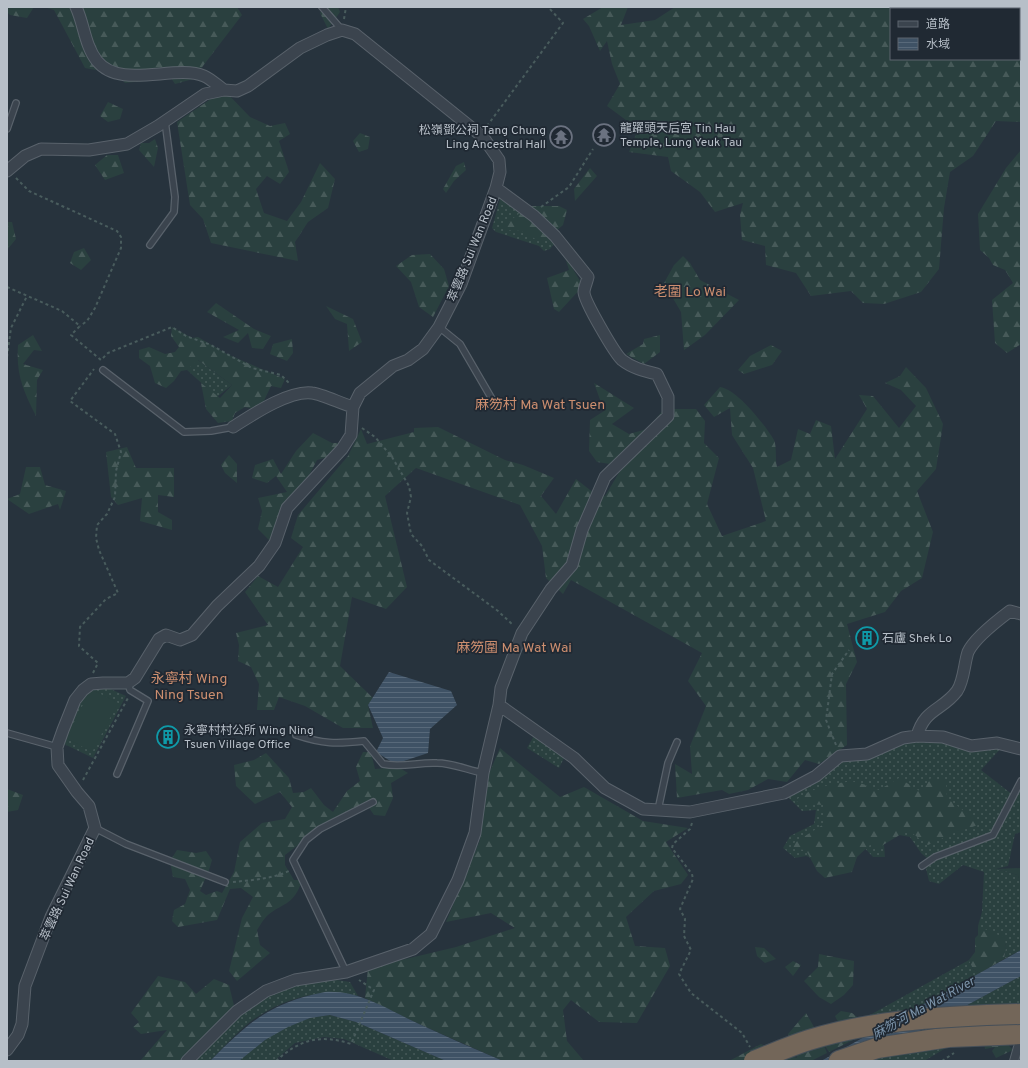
<svg xmlns="http://www.w3.org/2000/svg" width="1028" height="1068" font-family="Overpass,'Noto Sans SC',sans-serif">
<style>
.grass{fill:url(#grass-dots)}
.forest{fill:url(#forest-firs);fill-rule:evenodd}
.pitch{fill:#2a403f}
.water{fill:url(#water-rules)}
.lines{fill:none;stroke-linecap:round;stroke-linejoin:round}
.service-casing{stroke:#59626b;stroke-width:8}
.pedestrian-casing{stroke:#59626b;stroke-width:10}
.minor-casing{stroke:#59626b;stroke-width:13}
.motorway-casing{stroke:#464f58;stroke-width:22}
.path{stroke:#495c5d;stroke-width:2;stroke-dasharray:3 3;stroke-linecap:butt}
.service{stroke:#3b444e;stroke-width:5.5}
.pedestrian{stroke:#3b444e;stroke-width:8}
.minor{stroke:#3b444e;stroke-width:11}
.motorway{stroke:#736659;stroke-width:20}
.motorway-bridge-casing{stroke:#464f58;stroke-width:22;stroke-linecap:butt}
.motorway-bridge{stroke:#736659;stroke-width:20}
.labels{text-anchor:middle;stroke-width:3.5;stroke-linejoin:round;paint-order:stroke}
.poi-label{font-size:12px;fill:#b7bfc8;stroke:#202933;text-anchor:start}
.street-label{font-size:12px;fill:#b7bfc8;stroke:#202933}
.water-label{font-size:13px;font-style:italic;fill:#7b93a9;stroke:#202933}
.quarter-label{font-size:14px;fill:#cc8e6f;stroke:#202933}
</style>
<defs>
<pattern id="grass-dots" width="8" height="8" patternUnits="userSpaceOnUse"><rect width="8" height="8" fill="#2a403f"/><path d="M2 2h.1M6 6h.1" fill="none" stroke="#475a59" stroke-width="1.8" stroke-linecap="round"/></pattern>
<pattern id="forest-firs" width="22" height="20" patternUnits="userSpaceOnUse"><rect width="22" height="20" fill="#2a403f"/><path d="M5 1l3.5 6h-7zM16 11l3.5 6h-7z" fill="#475a59"/></pattern>
<pattern id="water-rules" width="6" height="5" patternUnits="userSpaceOnUse"><rect width="6" height="5" fill="#3f5265"/><path d="M0 2.5h6" fill="none" stroke="#58697a"/></pattern>
</defs>
<rect width="100%" height="100%" fill="#27333d"/>
<!-- grass -->
<path class="grass" d="M501,196l55,46 -6,7 -6,2 -5,-5 -43,-14 -4,-4z
M195,358l37,27 -15,12 -30,-27z
M97,687h9l20,9 -33,62 -31,-15c9,-20 14,-48 35,-56z
M535,734l31,20 -7,14 -32,-20z
M899,740l105,5 -23,25 32,25 8,-14v51l-6,2 -7,32 -12,3 22,6 3,11v64l-17,9 2,-15 -23,-8 -5,-10 4,-14 2,-40 -21,-7 -24,19 -10,-3 -4,-17 4,-4 -8,-7 -11,-16 -27,-5 2,25h-12l-13,-14 -41,18 -13,-5 -11,2 -12,-10 7,-12 24,-12 2,-14 -14,1 -18,-18 56,-37z
M969,960l4,9 7,4 -72,40 -47,7z
M1021,976v42l-4,3 -4,13 -50,4 -39,23h-60z
M316,977l34,5 8,14c-37,-9 -77,3 -108,26 -14,11 -27,26 -40,39h-18l63,-60z
M330,1015l26,7 90,39h-52l-50,-22 -20,-2 -29,6 -21,18h-35c25,-23 56,-44 91,-46z"/>
<!-- forest -->
<path class="forest" d="M7,7h27l-7,11 -17,-3 -3,-3z
M44,7h193l5,8 -49,64 -18,5 -4,-6 -46,5 -8,-9 -32,-6 -31,-58z
M325,7h13l2,5 -12,17 -8,-16z
M603,7h25l-7,18 34,-5 20,-13h346v115l-25,-1 -23,35 -23,16 -6,36 -5,61 -18,23 -37,12 -21,-1 -12,-12 -40,5 -15,-23 -30,-8 -1,-19 -23,-6 -2,-25 3,-12 -28,9 -15,-20 -29,-21 -3,-14 -39,-5 9,-23 -31,-23 13,-22 -8,-20 -5,-23 -7,10 -11,-25 -6,-7zM891,9h128v50h-128z
M224,90l26,27 20,9 15,-3 5,11 -11,7 10,31 -9,12 -13,-8 -11,13 8,24 23,8 14,-19 19,-39 15,16 -7,29 -20,14 -13,20 3,19 -87,-18 -8,-24 -13,-14 -13,-83z
M108,102l15,7 -3,10 -12,3 -8,-6z
M360,133l10,4 -2,12 -9,3 -6,-11z
M155,139l3,9 -4,19 -15,-17 2,-7h8z
M1021,150v194l-14,9 -12,-10 -3,-43 21,-17 -8,-13 -12,-5 -4,-7 -9,-8 -2,-36 28,-46z
M107,155h11l6,18 -19,7 -10,-15z
M464,162l2,8 -12,11 -8,12 -3,-4 13,-23z
M590,168l7,8 -22,25 -1,-12z
M529,206h30l8,4 -4,15 -21,18 -20,-12 -17,-1 -2,-4z
M7,222h5l4,17 -9,11z
M84,248l7,12 -10,10 -11,-7 4,-11z
M430,254l14,15 5,17 -16,31 -14,-10 -8,-25 -15,-16 16,-11z
M564,254l19,32 -24,26 -5,-3 -7,-31 22,-8z
M683,256l7,7 10,17 39,20 -34,35 -21,15 -3,-38 -17,-29 10,-18z
M216,303l38,26 17,7 -8,13 -11,-1 -4,-15 -10,10 -15,-6 16,-7 -32,-18z
M326,306l27,13 9,23 -13,9 -2,-27 -12,-5z
M172,327l20,11 6,-1 29,17 58,25 -4,9 -10,-2 -10,21 -8,2 -8,-2 -10,6 -3,8 -14,2 -12,-14 -5,-26 19,15 12,-13 -34,-25 -11,10 -6,1 -7,10 -8,7 -11,-5 -5,-17 -11,-8v-8l10,-3 16,7 10,-2 4,-5 -8,-11z
M33,335l9,16 -8,-1 -11,14 20,6 -6,10 -1,36c-13,-26 -20,-41 -18,-71z
M660,335v17l-16,12 -18,-10 17,-10 1,-5z
M292,339l1,14 -6,8 -17,-7 3,-10z
M771,345l11,6 -10,14 -28,9 -6,-4 12,-14z
M906,367l20,21 17,36 -7,45 -19,22 16,41 -11,46 -21,13 -16,21 -38,12 10,38 -11,22 1,61 -28,19 -14,-4 -18,22 -19,-3 -20,11 -19,4 -7,-4 -45,8 -2,-34 17,10 -2,-28 16,-40 -18,-25 14,-28 -131,-73 -8,14 -17,-16 -4,-32 -22,-41 -104,-37 -31,28 22,91 -21,22 -34,-12 -12,69 33,32 -5,7 5,23h-30l-38,-22 -26,-9 -5,13h-17l2,-26 -8,-17 -13,-6 1,-16 -3,-12 32,-8 -23,-33 13,-16 20,11 25,-40 -12,-9 7,-23 50,-59 13,-27 6,15 47,-12v-4l24,-1 67,33 18,5 31,13 -13,18 15,18 20,-35 14,11 15,6 18,-30 -26,-4 -8,-11 1,-31 14,-9 -10,-28 40,25 -22,16 17,10 18,-5 17,-20h32l9,12 -1,22 15,15 -12,46 15,32 44,-15 -13,-53 -21,-33 -2,-27 -16,9 -10,-12 16,-18c17,2 45,38 54,53 3,7 1,19 3,27l14,-7 7,-31 12,5 6,-14 15,6 4,33 32,-50 -8,-14 14,1 26,32 17,-22 -15,-16 -16,-7 15,-7z
M313,433l19,10h8l-12,14 -11,3 -40,77 -8,3 -11,-11 4,-18 -4,-13 29,-6 -11,-16 -9,7 -15,-5 3,-13 18,-6 8,15 15,-23z
M127,447l9,21h38v29l-16,-2v17l14,8v10l-32,-9 2,-23 -24,7 -7,-8 -5,-45z
M229,455l8,9v19l-12,-10 -4,-8z
M26,467h14l5,18 21,6 -6,19 -2,-6 -29,10 -22,-15 13,-5z
M500,748l60,49 24,-10 59,34 45,7 -22,14 22,33 -7,9 -27,7 -28,26 9,29 30,2 5,18 -33,57 -38,-1 -28,-22 -8,10 4,31 17,20h-81l-84,-37 -54,-26 3,-30 88,-21 59,-19 -24,-15 -45,9 34,-82 6,-60z
M363,752h8l4,17 23,-2 10,6 -17,10 2,15 -8,18 -11,-1 -7,-10 -50,26 -32,24v10l9,15h8c-8,27 -22,23 -36,37 -4,4 -6,9 -9,13l3,15 10,8 -33,28 -8,-10 13,-53 11,-21 -12,-9 -11,1 -13,31 -39,7 -6,-6 2,-11 11,-6 5,-14 -5,-11 -12,-2 -3,-16 7,-11 19,3 10,-2 6,9 -3,10 -9,21 6,4 11,-4 5,2 12,-21 6,-30 22,-19 23,-4 7,-12 -12,-15 -25,12 -19,-18 -2,-21 20,-5 12,-7 23,25 4,15 11,-1 7,-4 13,17 9,7 14,-21 13,-10 -4,-14z
M899,778l22,14 10,-14 15,3 1,17 34,26 -27,9 -26,12 -20,-15 -30,18 -7,-4 -14,13 -5,15 -27,6 -8,-7 -11,-21 -13,-1 1,-6 30,-19 1,-19 -22,-1 -7,-3c7,-11 47,-21 59,-19 8,1 17,6 24,8z
M7,789l16,6 -5,15 -11,2z
M1021,868v18l-3,-11 -23,-6z
M978,926l27,12 1,9 -2,12 -24,14 -7,-4 -4,-9 6,-8v-14l3,-3z
M755,947l9,1 12,11 -11,4 -8,-7z
M819,954l35,7 -1,24 -9,10 -13,9 -12,-7 -15,-16 14,-14z
M793,961l8,4 -8,11 -8,-9z
M158,976l27,6 11,12 18,-15 15,6 7,29 -46,47h-50l27,-31 -26,4 -8,-7 6,-5 -8,-9z
M841,1011l11,2 9,7 2,15 -34,17 -6,-9 4,10 -16,8h-82l32,-17 36,14 -9,-24 18,-21 15,26 19,-13 -5,-10z
M1004,1011l3,14 -12,6 18,19 -17,8 -4,-7 3,-4 -10,2 -3,-18 -9,-1v-16z"/>
<!-- pitch -->
<path class="pitch" d="M91,689l27,14 -26,49 -26,-14z"/>
<!-- water -->
<path class="water" d="M389,672l62,19 6,14 -27,24 -2,24 -33,11 -19,-12 7,-14 -15,-33z
M1021,950v26l-157,85h-43z
M325,992c35,-2 63,18 94,32 28,13 56,25 84,37h-57l-90,-39 -26,-7 -20,3 -22,9 -23,13 -26,21h-29c39,-39 59,-58 115,-69z"/>
<g class="lines">
<!-- service casing -->
<g class="service-casing">
<path id="service" d="M322,7l20,23
M7,129l9,-26
M150,245l24,-33 1,-15 -10,-76
M439,327l21,17 32,55
M103,370l81,62 27,-1 22,-4
M7,733l50,14
M296,735c27,9 40,9 68,6l19,23c19,4 35,-2 54,-1 15,0 31,7 46,10
M117,774l31,-73 -18,-11 -2,-7
M658,810l10,-47 9,-21
M95,828l31,16 99,38
M922,866l13,-9 58,-22 28,-54
M346,972l-53,-112 13,-20 14,-11 53,-27"/>
</g>
<!-- pedestrian casing -->
<g class="pedestrian-casing">
<path id="pedestrian" d="M1014,1061l4,-14 3,-1"/>
</g>
<!-- minor casing -->
<g class="minor-casing">
<path id="minor" d="M76,7c8,17 9,39 21,54 23,29 78,3 107,15 7,3 14,10 20,14
M7,171l18,-15 16,-7 48,1 38,-6 31,-18 47,-32 19,-4 13,1 11,-5 52,-38 27,-13 15,-5 13,4 128,103 16,23 1,12 -4,16 -35,96 -22,43 -16,22 -15,11 -15,6 -33,27 -7,14 -2,28 -9,14 -55,59 -12,35 -16,23 -42,40 -25,29 -12,5 -14,-5 -7,4 -24,39 -7,5h-25l-12,1 -8,6 -8,10 -12,30 -6,17 1,18 19,27 12,14 6,22 -44,89 -26,69 -3,38 -4,11 -11,15
M233,427c19,-12 56,-37 79,-34 10,1 30,11 41,14
M499,705l75,53 31,30 38,21 47,3 94,-19 32,-17 24,-20 27,-2 36,-16 14,-2 26,1 28,9 26,-3 24,6
M917,736c8,-28 25,-25 40,-45 7,-10 7,-27 11,-39 6,-13 30,-32 42,-41l11,3
M187,1061l50,-50 29,-20 29,-11 51,-8 67,-23 18,-15 27,-54 17,-47 8,-60 16,-68 2,-17 21,-55 29,-44 21,-24 10,-35 23,-53 63,-61v-19l-11,-23c-13,-3 -25,-6 -35,-14 -7,-6 -38,-59 -38,-68 0,-4 3,-10 4,-15l-33,-41 -21,-20 -38,-28"/>
</g>
<!-- motorway casing -->
<g class="motorway-casing">
<path id="motorway" d="M839,1061l38,-13 72,-11 72,-3"/>
</g>
<!-- path -->
<path class="path" d="M344,19l2,-12
M487,126l76,-103 -15,-16
M16,178l13,13 88,40 4,6v11l-26,60 -8,13 -7,5
M541,207l28,-20 24,-38
M7,287l55,24 18,15 -9,9 30,25 7,-7 64,-26 14,9 25,9 41,23 29,7 9,9
M7,357l4,-29 16,-32
M362,428l13,9 17,20 17,29 2,11 -4,16 4,21 11,12 7,14 69,51 15,14
M93,673l5,-10 -19,-17 1,-19 26,-28 12,-6 -19,-43 -3,-12 1,-13 10,-11 8,-17 1,-26 5,-19 -6,-18 -45,-33 24,-32
M836,745l-10,-25 6,-46 17,-24
M83,780l45,-82
M692,823l-2,6 -17,15 -1,4 20,26 1,5 -13,30 5,10 -1,17 7,14 -12,24 12,19 51,40 8,14
M233,882c19,-2 39,-3 56,-11
M276,1061c24,-22 45,-27 75,-17l23,-54 -15,-10
M942,1061l12,-8"/>
<!-- service -->
<use href="#service" class="service"/>
<!-- pedestrian -->
<use href="#pedestrian" class="pedestrian"/>
<!-- minor -->
<use href="#minor" class="minor"/>
<!-- motorway -->
<use href="#motorway" class="motorway"/>
<!-- motorway-bridge casing -->
<g class="motorway-bridge-casing">
<path id="motorway-bridge" d="M754,1061c18,-7 36,-15 55,-21 68,-21 141,-24 212,-26"/>
</g>
<!-- motorway-bridge -->
<use href="#motorway-bridge" class="motorway-bridge"/>
</g>
<!-- icons -->
<defs>
<g id="temple-ring" transform="scale(1.15)"><circle r="9.5" fill="#202933" stroke="#6b7280" stroke-width="1.5"/><path d="M0-6L5-2H3V0L6.5 2.5H4V6H1.5V3h-3V6H-4V2.5H-6.5L-3 0V-2H-5Z" fill="#6b7280"/></g>
<g id="building-ring" transform="scale(1.15)"><circle r="9.5" fill="#202933" stroke="#0f9aa8" stroke-width="1.5"/><path d="M-4-6H4V6H1V3H-1V6H-4ZM-2.5-4.3h1.7v1.8h-1.7ZM.8-4.3h1.7v1.8H.8ZM-2.5-1h1.7V.8h-1.7ZM.8-1h1.7V.8H.8Z" fill="#0f9aa8"/></g>
</defs>
<g fill-rule="evenodd">
<use href="#temple-ring" x="604" y="135"/>
<use href="#temple-ring" x="561" y="137"/>
<use href="#building-ring" x="867" y="638"/>
<use href="#building-ring" x="168" y="737"/>
</g>
<g class="labels">
<!-- poi labels -->
<g class="poi-label">
<text x="620" y="132">龍躍頭天后宮 Tin Hau<tspan x="620" dy="14">Temple, Lung Yeuk Tau</tspan></text>
<text x="546" y="134" text-anchor="end">松嶺鄧公祠 Tang Chung<tspan x="546" dy="14">Ling Ancestral Hall</tspan></text>
<text x="882" y="642">石廬 Shek Lo</text>
<text x="184" y="734">永寧村村公所 Wing Ning<tspan x="184" dy="14">Tsuen Village Office</tspan></text>
</g>
<!-- street labels -->
<g class="street-label">
<text transform="translate(472 249) rotate(-68)" y="4">萃雲路 Sui Wan Road</text>
<text transform="translate(67 889) rotate(-65)" y="4">萃雲路 Sui Wan Road</text>
</g>
<!-- water labels -->
<g class="water-label">
<text transform="translate(923 1007) rotate(-29)" y="5">麻笏河 Ma Wat River</text>
</g>
<!-- quarter labels -->
<g class="quarter-label">
<text x="690" y="296">老圍 Lo Wai</text>
<text x="540" y="409">麻笏村 Ma Wat Tsuen</text>
<text x="514" y="652">麻笏圍 Ma Wat Wai</text>
<text x="189" y="683">永寧村 Wing<tspan x="189" dy="16">Ning Tsuen</tspan></text>
</g>
</g>
<!-- border -->
<rect width="1028" height="1068" fill="none" stroke="#b7bfc8" stroke-width="16"/>
<!-- legend -->
<rect x="890" y="8" width="130" height="52" fill="#202933" stroke="#5c656f"/>
<rect x="898" y="21" width="20" height="6" fill="#3b444e" stroke="#5c656f"/>
<text x="926" y="28" font-size="12" fill="#b7bfc8">道路</text>
<rect x="898" y="38" width="20" height="12" fill="url(#water-rules)" stroke="#5c656f"/>
<text x="926" y="48" font-size="12" fill="#b7bfc8">水域</text>
</svg>
